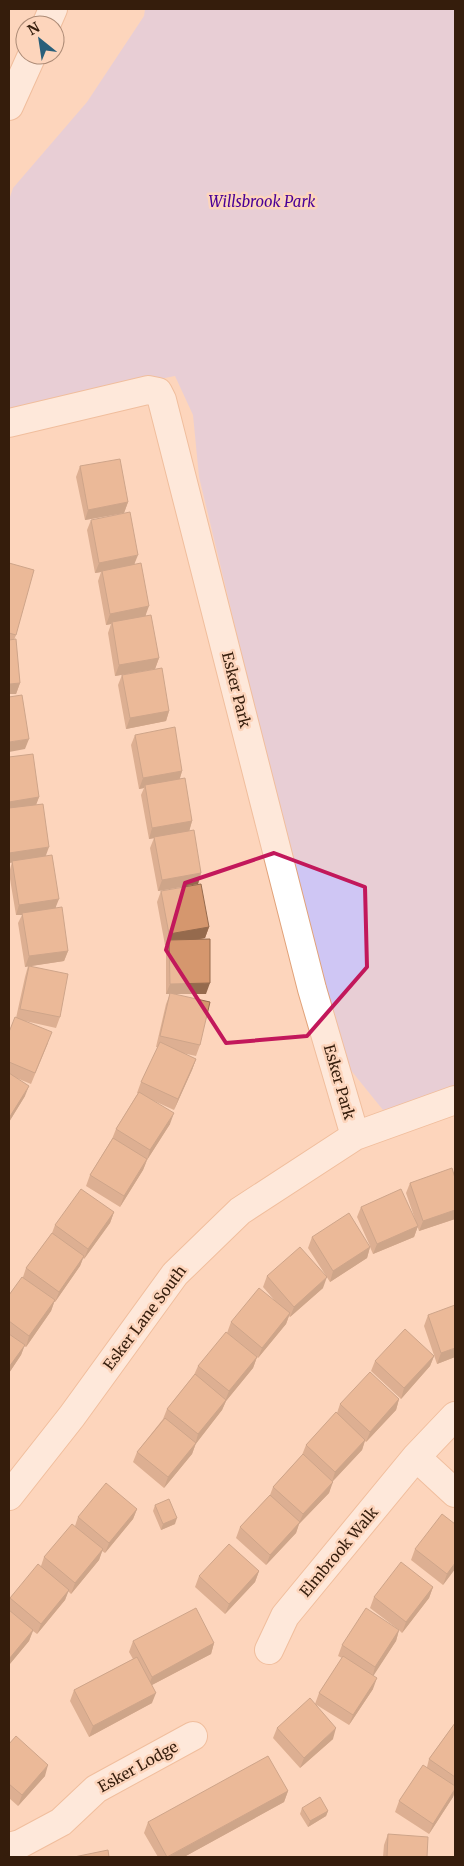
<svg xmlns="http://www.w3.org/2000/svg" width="464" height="1866" font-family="Merriweather,serif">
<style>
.green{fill:#cfc6f4}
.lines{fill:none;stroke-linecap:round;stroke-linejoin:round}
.street-casing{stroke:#e1a279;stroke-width:30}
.highway-casing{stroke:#e1a279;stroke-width:30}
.street{stroke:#fff;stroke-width:28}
.highway{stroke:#fff;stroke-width:28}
.wall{fill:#b7825f}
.shaded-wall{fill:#956a4d}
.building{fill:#d5976e;stroke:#956a4d}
.marked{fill:none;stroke:#c2185b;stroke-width:4;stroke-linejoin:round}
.labels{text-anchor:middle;stroke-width:5;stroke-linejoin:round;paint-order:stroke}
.park-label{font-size:15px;font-style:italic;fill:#490097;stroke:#fdd5bc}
.street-label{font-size:15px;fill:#351d0c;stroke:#fdd5bc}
</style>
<rect width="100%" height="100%" fill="#fdd5bc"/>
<!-- green -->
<path class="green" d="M145,9h310v1079l-72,22 -38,-47 -42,-155 -104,-431 -6,-62 -18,-39 -166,33v-209l4,-12 74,-86 57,-86z"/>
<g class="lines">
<!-- street casing -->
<g class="street-casing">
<path id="street" d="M9,423l139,-33 10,2 4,8 150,589 43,147
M416,1457l39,36
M9,1496l63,-80 103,-142 65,-63 115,-75 100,-36
M269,1650l16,-34 131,-159 39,-41
M9,1847l11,-3 41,-22 35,-33 97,-53"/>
</g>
<!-- highway casing -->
<g class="highway-casing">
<path id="highway" d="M46,25l7,-16
M9,106l23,-51"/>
</g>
<!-- street -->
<use href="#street" class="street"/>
<!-- highway -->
<use href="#highway" class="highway"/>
</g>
<!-- wall -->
<path class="wall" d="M80,466l48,36 -4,11 -39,7 -9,-43z
M91,520l44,44 11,52 13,42 -4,11 -40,7 -7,-43 3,-9 -5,1 -8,-44 3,-9 -6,1 -8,-43z
M9,563l7,72 -2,5 6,43 -4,11 -6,-54h-1z
M122,675l47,36 -3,10 -40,8 -8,-44z
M135,735l47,36 -2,7 12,43 -3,10 12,42 -3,11 -40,7 -8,-43 4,-10 -5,1 -8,-44 3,-7 -5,1 -8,-44z
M9,757l30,40 -3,7 9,52 11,52 12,43 -4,10 -34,5 30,51 -4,11 -31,-7 23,22 -17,41 -17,-7 11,19 -16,26v-90l7,-14 9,-41 3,-11 -3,1 -7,-44 4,-8h-6l-7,-42 3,-11 -3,1z
M161,891l48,36 -4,11 -10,2 11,54h-31l25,51 -4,11 -14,-3 14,6 -4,11 -18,40 -22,-10 18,24 -23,36 -4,10 -23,37 -34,-21 4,-11 22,-36 4,-10 22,-36h-1l4,-11 17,-35h-2l10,-43 4,-10h-4v-43l2,-6h-3l-8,-43z
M455,1178v41l-36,12 -13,-38 4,-10z
M361,1207l57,19 -4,11 -41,17 -3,-7 -3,11 -37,24 -22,-34 4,-11 58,9 -13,-29z
M114,1212l-4,11 -26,36 -1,-1 -3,8 -25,36h-1l-3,9 -25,36 -2,-1 -3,9 -12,18v-78l14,-18 3,-9 26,-35 3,-8z
M267,1276l56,12 -33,29 -1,-1 -3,8 -28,34 -31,-25 4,-11 45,-20 -13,-15z
M428,1315l27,42 -18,7 -13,-38z
M434,1356l-4,10 -29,33 -30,-28 4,-10z
M257,1357l-4,11 -27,33 -4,9 -26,33 -4,11 -28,34 -31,-26 4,-10 26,-33 4,-10 27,-34 4,-9z
M399,1399l-3,11 -30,32 -1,-1 -3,9 -30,32 -3,11 -30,31 -3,9 -30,32 -30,-27 4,-11 30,-32 3,-8 29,-32 4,-10 31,-32 3,-9z
M155,1505l20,19 -14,6 -8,-19z
M137,1509l-4,10 -28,34 -3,-2 -3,9 -28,34 -3,-3 -3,9 -28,34 -4,-3 -4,10 -20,24v-65l1,-2 31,-32 3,-9 31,-31 3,-9z
M415,1549l40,20 -12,16 -32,-25z
M259,1571l-4,11 -30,32 -30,-27 4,-11z
M433,1587l-4,11 -27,35 -3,-3 -3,11 -23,34v14l-24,36 -34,-21 4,-11 23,-35 -4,-2 4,-11 57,-15 -29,-22 4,-11z
M133,1641l81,2 -3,11 -59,31v18l-63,34 -19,-36 4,-11 59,-31 -4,-7z
M455,1723v69l-2,5 -24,37 -34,-22 4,-11 28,-34 2,-8z
M277,1728l56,11 -33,29 -27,-30z
M9,1744l36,32 -27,30 -9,-8z
M288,1791l-4,11 -100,55h-26l-14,-24 4,-11z
M302,1808l26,3 -2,5 -18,11 -8,-13z
M388,1834l39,23h-44l1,-12z"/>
<!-- shaded-wall -->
<path class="shaded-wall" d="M128,502l-4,11 -39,7 3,-10z
M138,555l-4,10 -32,6 -1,1 -6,1 4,-10z
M149,606l-4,11 -33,5 -1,2 -5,1 4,-11z
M159,658l-4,11 -40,7 4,-11z
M20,683l-4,11h-7v-10z
M169,711l-3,10 -40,8 4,-11z
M29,739l-4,10 -16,3v-10z
M182,771l-3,10 -34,4 -1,3 -5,1 4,-11z
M39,797l-4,11 -26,4v-10z
M192,821l-3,11 -40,7 3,-11z
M49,847l-4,11 -36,5v-10z
M201,873l-3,11 -40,7 4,-11z
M59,899l-4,10 -33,4v2h-6l3,-10z
M209,927l-4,11 -36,6v-4l-1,5h-3l4,-11z
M68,951l-4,10 -39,6 4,-11z
M210,983l-4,11h-40l4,-10z
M196,1059l-4,11 -18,40 4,-11z
M29,1086l-4,10 -16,26v-4z
M174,1113l-4,11 -23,36 -4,10 -23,37 4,-11 23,-36 3,-10z
M455,1210v9l-36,12 4,-10z
M114,1212l-4,11 -26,36 4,-10z
M418,1226l-4,11 -41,17 4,-10z
M370,1247l-3,11 -37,24 3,-11z
M84,1256l-4,10 -25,36 4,-10z
M327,1277l-4,11 -33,29 4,-10z
M55,1300l-4,11 -25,36 3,-11z
M290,1313l-4,11 -28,34 4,-10z
M25,1345l-4,10 -12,18v-6z
M455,1348v9l-18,7 4,-11z
M434,1356l-4,10 -29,33 3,-11z
M257,1357l-4,11 -27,33 -4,9 -27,35 3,-11 27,-33 4,-10z
M399,1399l-3,11 -30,32 4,-10z
M365,1440l-3,10 -30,32 3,-10z
M196,1443l-4,11 -28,34 4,-11z
M333,1482l-4,11 -30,31 -3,9 -30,32 4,-10 29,-32 4,-9z
M137,1509l-4,10 -28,34 4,-10z
M177,1518l-2,6 -14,6 2,-6z
M103,1549l-4,11 -28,34 4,-11z
M455,1563v6l-12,16 4,-11z
M259,1571l-4,11 -30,32 4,-10z
M433,1587l-4,11 -27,35 4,-11z
M69,1590l-4,10 -28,34 4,-10z
M33,1630l-4,11 -20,24v-6z
M399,1630l-3,11 -24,37 3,-11z
M214,1643l-3,11 -63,33 4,-10z
M377,1678l-4,11 -24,36 4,-10z
M156,1693l-4,10 -63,34 4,-11z
M336,1728l-3,11 -33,29 4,-10z
M48,1765l-3,11 -27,30 4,-11z
M455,1789l-2,8 -24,37 4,-10z
M288,1791l-4,11 -100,55h-16z
M328,1811l-2,5 -18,11 2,-6z"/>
<!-- building -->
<path class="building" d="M120,459l8,43 -40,8 -8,-44z
M130,512l8,43 -39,8 -8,-43z
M9,563l25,7 -18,65 -7,-2z
M141,563l8,43 -39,8 -8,-43z
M151,615l8,43 -40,7 -7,-43z
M16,639l4,44 -11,1v-44z
M162,668l7,43 -39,7 -8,-43z
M22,695l7,44 -20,3v-45z
M175,727l7,44 -39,7 -8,-43z
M33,754l6,43 -30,5v-45z
M185,778l7,43 -40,7 -7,-43z
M43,804l6,43 -40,6v-45z
M194,830l7,43 -39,7 -8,-43z
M52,855l7,44 -40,6 -7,-44z
M201,884l8,43 -40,7 -8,-43z
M62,907l6,44 -39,5 -7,-43z
M210,939v44l-40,1 -1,-44z
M29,966l39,8 -8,43 -40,-8z
M170,993l40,9 -10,43 -40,-9z
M15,1017l37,15 -17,41 -26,-11v-30z
M160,1042l36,17 -18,40 -37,-17z
M9,1073l20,13 -20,32z
M139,1092l35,21 -24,37 -34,-21z
M113,1138l34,21 -23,37 -34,-21z
M452,1168l3,10v32l-32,11 -13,-38z
M81,1189l33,23 -26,37 -33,-24z
M401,1189l17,37 -41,18 -16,-37z
M349,1213l21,34 -37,24 -21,-34z
M52,1233l32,23 -25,36 -33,-24z
M300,1247l27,30 -33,30 -27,-31z
M22,1277l33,23 -26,36 -20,-15v-26z
M259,1288l31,25 -28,35 -31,-26z
M455,1305v43l-14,5 -13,-38z
M405,1329l29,27 -30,32 -29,-27z
M226,1332l31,25 -28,34 -31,-25z
M9,1334l16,11 -16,22z
M370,1372l29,27 -29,33 -30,-28z
M195,1374l31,26 -28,34 -31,-25z
M336,1412l29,28 -30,32 -29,-27z
M165,1418l31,25 -28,34 -31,-25z
M303,1454l30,28 -30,32 -30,-27z
M106,1483l31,26 -28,34 -31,-26z
M270,1495l30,27 -30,33 -30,-28z
M169,1499l8,19 -14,6 -8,-19z
M442,1514l13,10v39l-8,11 -32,-25z
M72,1524l31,25 -28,34 -31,-26z
M229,1544l30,27 -30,33 -30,-28z
M401,1562l32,25 -27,35 -32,-25z
M38,1564l31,26 -28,34 -31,-26z
M196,1608l18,35 -62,34 -19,-36z
M366,1608l33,22 -24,37 -33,-22z
M9,1610l24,20 -24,29z
M343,1656l34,22 -24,37 -34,-22z
M137,1657l19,36 -63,33 -19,-36z
M310,1698l26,30 -32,30 -27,-30z
M455,1723v54l-26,-18z
M16,1736l32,29 -26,30 -13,-11v-40z
M268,1756l20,35 -121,66 -19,-35z
M423,1765l32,21v3l-22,35 -34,-23z
M320,1797l8,14 -18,10 -8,-13z
M388,1834l40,3 -1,20h-40z
M108,1850l1,7h-35z"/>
<!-- marked area -->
<path d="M0 0H464V1866H0ZM274,853l91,34 2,80 -60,69 -81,7 -60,-93 19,-67z" fill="#fdd5bc" fill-opacity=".55" fill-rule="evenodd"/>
<path class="marked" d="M274,853l91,34 2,80 -60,69 -81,7 -60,-93 19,-67z"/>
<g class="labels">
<!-- park labels -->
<g class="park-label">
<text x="262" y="207">Willsbrook Park</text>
</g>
<!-- street labels -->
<g class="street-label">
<text transform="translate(236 690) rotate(76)" y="5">Esker Park</text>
<text transform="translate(339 1082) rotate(74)" y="5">Esker Park</text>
<text transform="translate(145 1318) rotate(-53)" y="5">Esker Lane South</text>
<text transform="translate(339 1552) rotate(-50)" y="5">Elmbrook Walk</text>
<text transform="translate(138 1767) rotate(-29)" y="5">Esker Lodge</text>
</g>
</g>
<!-- border -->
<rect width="464" height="1866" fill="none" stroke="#351d0c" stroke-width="20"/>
<!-- north arrow -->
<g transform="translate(40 40) rotate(330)"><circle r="24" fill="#fdd5bc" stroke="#ad8b76"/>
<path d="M0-4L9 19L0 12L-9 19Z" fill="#295f7a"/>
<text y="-8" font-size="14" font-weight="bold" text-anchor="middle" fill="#351d0c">N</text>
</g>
</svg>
